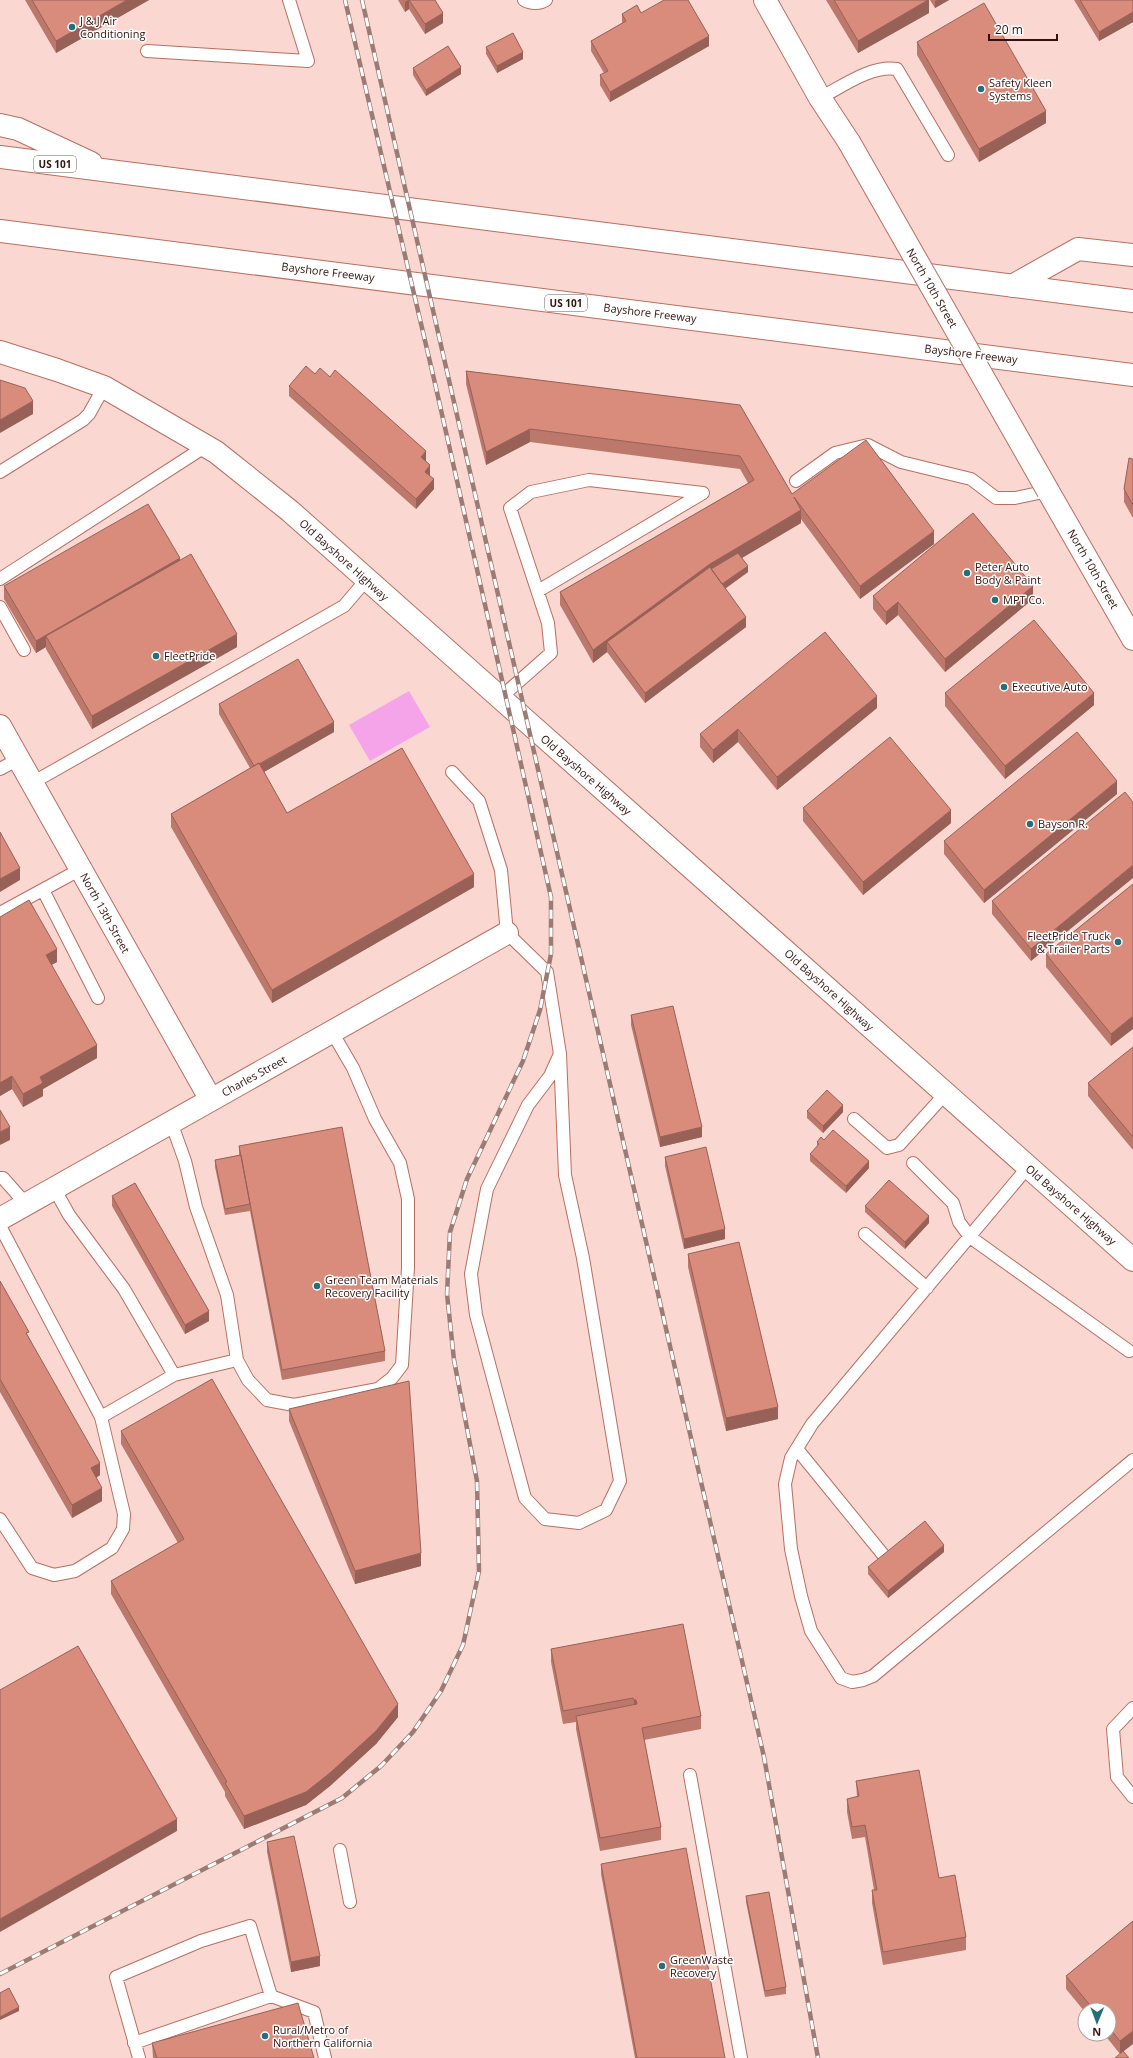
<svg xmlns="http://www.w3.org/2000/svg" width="1133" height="2058" font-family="'Open Sans',sans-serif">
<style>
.green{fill:#f5a4ea}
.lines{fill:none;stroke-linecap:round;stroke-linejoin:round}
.lane-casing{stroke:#b96e60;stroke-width:14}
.street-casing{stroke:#b96e60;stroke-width:24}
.secondary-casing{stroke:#b96e60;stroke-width:24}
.primary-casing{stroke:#b96e60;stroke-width:24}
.highway-casing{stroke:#b96e60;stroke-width:24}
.lane{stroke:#fff;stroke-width:12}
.street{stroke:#fff;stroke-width:22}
.secondary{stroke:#fff;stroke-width:22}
.primary{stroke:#fff;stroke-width:22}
.highway{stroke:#fff;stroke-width:22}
.rail-casing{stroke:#9b7b75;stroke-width:4.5}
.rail{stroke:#fff;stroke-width:3;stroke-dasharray:9;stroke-linecap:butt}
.secondary-bridge-casing{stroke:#b96e60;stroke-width:24;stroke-linecap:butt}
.secondary-bridge{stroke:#fff;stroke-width:22}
.wall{fill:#bb786b}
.shaded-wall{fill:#986157}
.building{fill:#d98b7c;stroke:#986157}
.poi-dot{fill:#266e7a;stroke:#fff;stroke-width:1.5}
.labels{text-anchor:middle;stroke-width:3;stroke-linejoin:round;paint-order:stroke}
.shield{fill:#fff;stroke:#6f5a56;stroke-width:1}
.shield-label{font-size:10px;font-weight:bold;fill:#31130e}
.poi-label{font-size:11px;fill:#31130e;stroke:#fff;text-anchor:start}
.street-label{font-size:11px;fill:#31130e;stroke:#fff}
</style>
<rect width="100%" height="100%" fill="#fad8d1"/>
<!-- green -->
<path class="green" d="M409,691l21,36 -60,34 -21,-36z"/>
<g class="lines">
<!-- lane casing -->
<g class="lane-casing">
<path id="lane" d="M524,0c7,4 16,4 22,0
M147,51l161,10 -19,-61
M820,98c23,-12 51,-33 77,-29l51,86
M0,472l83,-52 6,-6 15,-27
M796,481l39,-28 33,-8 33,17 70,17 25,19h19l33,-7
M0,579l206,-133
M0,607l24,43
M500,698l51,-45 -3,-30 -38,-115 21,-16 58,-12 114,13 -165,98
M0,769l19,-10
M452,772l27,29 22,69 6,63 40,39 13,82 5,121 18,83 37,223 -14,29 -27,13 -34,-4 -20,-21 -49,-183 -5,-41 16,-85 41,-84 22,-29 10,-22
M32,783l312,-177 23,-27
M43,890l55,108
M0,913l81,-44
M854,1119l33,29 12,-3 47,-52
M171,1122l14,39 11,46 31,88 10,65
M913,1163l40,40 6,19 11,15 159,114
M1028,1167l-216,257 -21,34 -6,26 6,65 10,47 10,35 30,47 11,4 11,-2 10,-4 260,-216
M0,1178h3l23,26
M54,1188l15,27 55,74 50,86
M0,1226l101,191 73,-42 63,-15 11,20 19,20 27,5 84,-16 14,-11 10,-13 6,-97v-69l-8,-36 -25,-44 -22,-51 -21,-36
M865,1234l62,54
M797,1449l88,108
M0,1519l32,49 22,7 21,-4 37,-23 11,-19 1,-15 -23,-97
M1133,1708l-20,21 4,48 16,20
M690,1775l51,283
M340,1850l10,52
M271,1996l43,16 11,46
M134,2043l137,-47 -21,-70 -49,15 -85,36 23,81"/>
</g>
<!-- street casing -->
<g class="street-casing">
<path id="street" d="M0,726l211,374
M0,1219l507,-286"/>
</g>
<!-- secondary casing -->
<g class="secondary-casing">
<path id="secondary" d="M765,0l55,98 29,44
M1048,491l85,148"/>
</g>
<!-- primary casing -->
<g class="primary-casing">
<path id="primary" d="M0,352l57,18 47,17 112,65 74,59 843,749"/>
</g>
<!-- highway casing -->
<g class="highway-casing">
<path id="highway" d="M0,125l18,4 73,34
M0,157l1133,144
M0,231l1133,144
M1012,286l66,-37 55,6"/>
</g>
<!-- lane -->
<use href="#lane" class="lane"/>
<!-- street -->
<use href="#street" class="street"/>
<!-- secondary -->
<use href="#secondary" class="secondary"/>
<!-- primary -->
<use href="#primary" class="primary"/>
<!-- highway -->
<use href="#highway" class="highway"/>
<!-- rail casing -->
<g class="rail-casing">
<path id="rail" d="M362,0l402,1757 54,301
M0,1974l342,-176 39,-32 32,-34 28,-41 22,-46 16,-74 -2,-90 -23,-121 -7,-66 3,-62 17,-53 56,-118 17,-51 11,-56v-57l-117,-518 -89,-379"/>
</g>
<!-- rail -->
<use href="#rail" class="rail"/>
<!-- secondary-bridge casing -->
<g class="secondary-bridge-casing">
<path id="secondary-bridge" d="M849,142l199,349"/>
</g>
<!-- secondary-bridge -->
<use href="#secondary-bridge" class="secondary-bridge"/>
</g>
<!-- wall -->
<path class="wall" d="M25,0h124l-93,53z
M398,0h37l8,23 -18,11 -16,-25 -4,3z
M826,0h103v13l-71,40z
M930,0h19l-14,8z
M1074,0h59v22l-34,19z
M641,13l68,33 -99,56 -10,-17v-10l4,-2 -13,-22v-10l31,-18v-9z
M917,42l129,81 -67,39 -62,-107z
M486,47l37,12 -26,14 -11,-19z
M413,68l48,6 -35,22 -13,-21z
M466,371l274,34 52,89 142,50 -74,55 -59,-80v4l-59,35 6,14 -23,17 21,38 -101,76 -38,-51 -14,11 -33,-58v-13l188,-109 -8,-14 -210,-27 -44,23 -20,-81z
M315,374l111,87 4,14v1l4,13 -18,20 -127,-113v-10z
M1133,459v59l-9,-16v-13z
M180,561l57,86 -145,82 -46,-80v-2l-10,6 -32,-54v-13z
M873,596l160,3 -88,73 -47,-57 -12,10 -13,-16z
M945,693l149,12 -89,74 -60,-73z
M219,704l115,28 -70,40 23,41 187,74 -202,116 -101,-176v-13l79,-46 -31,-54z
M877,708l-100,82 -39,-48 -25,21 -13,-16v-13z
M1117,794l-133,109 -40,-49v-13z
M1133,802l-102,159 -39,-47v-13z
M803,808l148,15 -88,72 -60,-74z
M1133,884l-22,162 -65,-79v-13z
M0,917l57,45 -6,3 46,93 -54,31v7l-20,11 -11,-18 -12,7z
M631,1015l71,122 -42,10 -29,-122z
M1133,1047v103l-45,-54v-13z
M807,1111l36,1 -20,21 -16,-15z
M824,1140l45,28 -23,25 -36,-32v-7l7,-7v-5z
M239,1146l146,205v10l-103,19 -32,-169 -25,4 -10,-48v-7l24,-5z
M665,1157l60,82 -41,10 -19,-83z
M112,1196l97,125 -24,13 -73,-128z
M865,1206l64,17 -24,26 -40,-37z
M688,1254l90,165 -52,12 -38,-164z
M0,1281l100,194 -4,3 6,23 -30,17 -72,-126z
M289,1409l132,157 -66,18 -66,-163z
M121,1431l277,286 -22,27 -46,42 -24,19 -62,24 -19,-33v-4l-114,-198v-13l67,-38 -57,-99z
M944,1552l-56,46 -20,-24v-7z
M551,1649l150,67v13l-57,11 17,87v13l-61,11 -24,-122v-7l-13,2 -12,-62z
M856,1781l83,97 27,59v13l-83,15 -11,-62v-13h2l-9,-53 -13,2 -5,-27v-13l10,-2z
M267,1842l53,124 -29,6 -24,-120z
M601,1864l124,194h-90l-34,-184z
M746,1896l40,91v7l-21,3 -19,-95z
M1133,1921l-10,131 -3,2 -16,-20h5v-24h-24v2l-19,-23v-13z
M152,2043l162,15h-161z"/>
<!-- shaded-wall -->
<path class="shaded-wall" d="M127,0h22l-93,53v-12z
M408,0h1v9l-4,3v-10z
M928,0h1v13l-71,40v-12z
M937,0h12l-14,8v-7z
M1133,12v10l-34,19v-9z
M443,13v10l-18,11v-10z
M709,36v10l-99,56v-10z
M523,52v7l-26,14v-7z
M461,67v7l-35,22v-6z
M1046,111v12l-67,39v-13z
M33,401v13l-33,19v-13z
M530,429v13l-44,23v-13z
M426,451v10l-5,5v-9z
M430,465v10l-5,7v-10z
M434,479v10l-18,20v-10z
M801,510v13l-88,52 -106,67v10l-14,11v-13l117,-86z
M934,531v13l-74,55v-13z
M180,558v12l-134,66v11l-10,6v-12z
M748,566v6l-28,20v-6z
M1033,586v13l-88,73v-13z
M898,602v13l-12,10v-13z
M746,617v10l-101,76v-10z
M237,634v13l-145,82v-13z
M1094,693v12l-89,74v-13z
M877,696v12l-100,82v-13z
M334,722v10l-79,45v-10z
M738,729v13l-25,21v-13z
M1117,781v13l-133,109v-13z
M951,810v13l-88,72v-13z
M1133,865v13l-102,83v-12z
M20,868v12l-20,12v-13z
M474,874v13l-202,116v-13z
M57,949v13l-11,6v-13z
M1133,1016v13l-22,17v-12z
M97,1045v13l-54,31v7l-20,11v-13l17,-17z
M12,1076v13l-12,7v-13z
M843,1105v7l-20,21v-7z
M10,1127v13l-10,5v-13z
M702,1127v10l-42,10v-10z
M869,1161v7l-23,25v-7z
M929,1216v7l-24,26v-7z
M725,1229v10l-41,10v-10z
M209,1311v10l-24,13v-9z
M778,1407v12l-52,12v-13z
M100,1463v12l-9,6v-13z
M102,1488v13l-30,17v-13z
M944,1545v7l-56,46v-7z
M421,1553v13l-66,18v-13z
M634,1700h2v12l-2,1z
M398,1704v13l-22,27 -46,42 -24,19 -62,24v-13z
M177,1819v12l-177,101v-13z
M320,1956v10l-29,6v-10z
M19,2007v4l-19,9v-3z
M1133,2031v13l-13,10v-13z"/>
<!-- building -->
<path class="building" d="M32,0h95l-71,41z
M409,0h26l8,13 -18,11z
M664,0h24l21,36 -99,56 -10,-17 8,-4 -17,-30 35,-20 -4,-7 15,-9 4,8z
M834,0h94l-70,41z
M1080,0h53v12l-34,20z
M984,3l62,108 -67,38 -62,-107z
M513,33l10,19 -26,14 -11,-19z
M448,46l13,21 -35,23 -13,-22z
M306,366l9,8 5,-6 10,9 5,-7 91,81 -5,6 9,8 -5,7 9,7 -18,20 -127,-113z
M466,371l274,34 52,89 74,-54 68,91 -74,55 -66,-89 7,13 -91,54 -117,86 -33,-58 194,-112 -14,-24 -210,-27 -44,23z
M0,380l25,8 8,13 -33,19z
M1129,458l4,1v46l-9,-16z
M148,504l32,54 -144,83 -32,-55z
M973,513l60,73 -88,73 -47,-57 -12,10 -13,-16z
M738,553l10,13 -26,18 -11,-15z
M191,554l46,80 -145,82 -46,-80z
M710,567l36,50 -101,76 -38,-51z
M1034,620l60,73 -89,73 -60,-73z
M825,632l52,64 -100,81 -39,-48 -25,21 -13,-16z
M298,659l36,63 -75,42v-1l-5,3 -35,-62z
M1077,732l40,49 -133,109 -40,-49z
M890,737l61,73 -88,72 -60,-74z
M402,748l72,126 -202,116 -101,-176 88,-51 28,50z
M1125,792l8,10v63l-102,84 -39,-48z
M0,832l20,36 -20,11z
M1133,884v132l-22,18 -65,-80z
M29,900l28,49 -11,6 51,90 -57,32 3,6 -20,11 -11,-18 -12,7v-166z
M673,1006l29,121 -42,10 -29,-122z
M1133,1047v90l-45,-54z
M827,1090l16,15 -20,21 -16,-15z
M0,1110l10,17 -10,5z
M342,1127l43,224 -103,19 -43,-224z
M833,1130l36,31 -23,25 -36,-32 9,-10 -2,-2 4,-5 3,3z
M706,1147l19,82 -41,10 -19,-82z
M241,1155l9,49 -25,5 -10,-49z
M889,1180l40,36 -24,26 -40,-36z
M135,1183l74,128 -24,14 -73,-129z
M739,1242l39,165 -52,11 -38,-164z
M0,1281l29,51 -3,1 74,130 -9,5 11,20 -30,17 -72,-126z
M212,1379l186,325 -22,27 -46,42 -24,19 -62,24 -19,-33 2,-1 -116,-201 73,-42 -63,-108z
M409,1381l12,172 -66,18 -66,-162z
M925,1521l19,24 -56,46 -20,-24z
M683,1624l18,92 -59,12 19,99 -61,11 -24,-122 61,-12 -1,-4h-2l-1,-2 -70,13 -12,-62z
M78,1646l99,173 -177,100v-229z
M919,1770l20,108 16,-3 11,62 -83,15 -11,-62h5l-12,-65 -13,2 -5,-28 12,-3 -3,-15z
M294,1836l26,120 -29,6 -24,-120z
M686,1848l39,210h-88l-36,-194z
M769,1892l17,95 -21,4 -19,-95z
M1133,1921v110l-13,10 -11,-13v-18h-15l-28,-34z
M9,1988l10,19 -19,10v-24z
M298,2003l16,55h-157l-5,-15z
M1123,2051l6,7h-14z"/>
<!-- markers -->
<g class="poi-dot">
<circle cx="72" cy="27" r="4"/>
<circle cx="981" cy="89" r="4"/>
<circle cx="967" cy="573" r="4"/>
<circle cx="995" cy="600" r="4"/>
<circle cx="156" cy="656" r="4"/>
<circle cx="1004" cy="687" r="4"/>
<circle cx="1030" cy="824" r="4"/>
<circle cx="1118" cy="942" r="4"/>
<circle cx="317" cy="1286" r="4"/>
<circle cx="662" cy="1966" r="4"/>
<circle cx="265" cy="2036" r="4"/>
</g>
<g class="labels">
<!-- shield labels -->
<g class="shield">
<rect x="34" y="156" width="42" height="16" rx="3"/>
<rect x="545" y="295" width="42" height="16" rx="3"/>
</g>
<g class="shield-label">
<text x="55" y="168">US 101</text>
<text x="566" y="307">US 101</text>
</g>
<!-- poi labels -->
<g class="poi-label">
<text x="80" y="25">J &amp; J Air<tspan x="80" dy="13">Conditioning</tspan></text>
<text x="989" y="87">Safety Kleen<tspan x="989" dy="13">Systems</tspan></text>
<text x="975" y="571">Peter Auto<tspan x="975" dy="13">Body &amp; Paint</tspan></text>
<text x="1003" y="604">MPT Co.</text>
<text x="164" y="660">FleetPride</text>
<text x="1012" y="691">Executive Auto</text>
<text x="1038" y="828">Bayson R.</text>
<text x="1110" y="940" text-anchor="end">FleetPride Truck<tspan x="1110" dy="13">&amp; Trailer Parts</tspan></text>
<text x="325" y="1284">Green Team Materials<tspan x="325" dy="13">Recovery Facility</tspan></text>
<text x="670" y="1964">GreenWaste<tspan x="670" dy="13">Recovery</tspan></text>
<text x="273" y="2034">Rural/Metro of<tspan x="273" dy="13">Northern California</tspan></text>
</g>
<!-- street labels -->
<g class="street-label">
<text transform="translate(328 272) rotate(7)" y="4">Bayshore Freeway</text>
<text transform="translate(932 288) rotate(60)" y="4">North 10th Street</text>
<text transform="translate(650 313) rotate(7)" y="4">Bayshore Freeway</text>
<text transform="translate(971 354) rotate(7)" y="4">Bayshore Freeway</text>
<text transform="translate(344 560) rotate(42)" y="4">Old Bayshore Highway</text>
<text transform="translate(1093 569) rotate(60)" y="4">North 10th Street</text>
<text transform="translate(586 775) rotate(41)" y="4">Old Bayshore Highway</text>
<text transform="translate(105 913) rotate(61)" y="4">North 13th Street</text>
<text transform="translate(829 990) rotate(42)" y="4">Old Bayshore Highway</text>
<text transform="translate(254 1076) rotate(-29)" y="4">Charles Street</text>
<text transform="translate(1071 1205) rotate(41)" y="4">Old Bayshore Highway</text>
</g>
</g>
<!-- north arrow -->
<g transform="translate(1097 2022) rotate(181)"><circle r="19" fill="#ffffff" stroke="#ada19f"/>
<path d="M0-3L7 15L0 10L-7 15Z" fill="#266e7a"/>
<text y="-6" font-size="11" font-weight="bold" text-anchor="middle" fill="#31130e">N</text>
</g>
<!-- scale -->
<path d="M989 34v6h68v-6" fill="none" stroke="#31130e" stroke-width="2"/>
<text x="995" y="34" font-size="12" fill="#31130e" stroke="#ffffff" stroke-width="3" paint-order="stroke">20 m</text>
</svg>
